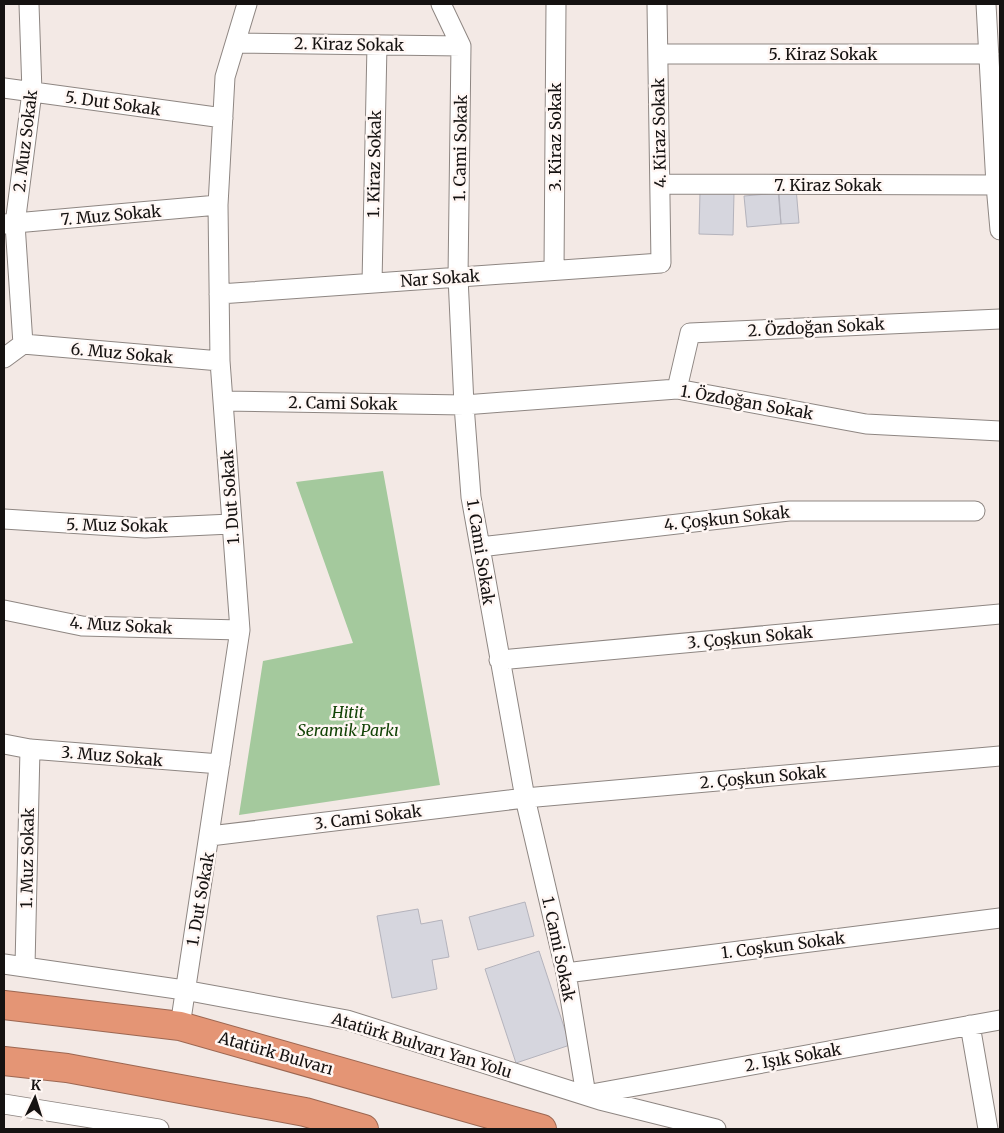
<svg xmlns="http://www.w3.org/2000/svg" width="1004" height="1133" font-family="Merriweather,serif">
<style>
.green{fill:#a4c99d}
.building{fill:#d6d6de;stroke:#b4b3bc}
.lines{fill:none;stroke-linecap:round;stroke-linejoin:round}
.street-casing{stroke:#8e8682;stroke-width:21}
.highway-casing{stroke:#9c6752;stroke-width:30}
.street{stroke:#fff;stroke-width:19}
.highway{stroke:#e49575;stroke-width:28}
.labels{text-anchor:middle;stroke-width:5;stroke-linejoin:round;paint-order:stroke}
.street-label{font-size:16px;fill:#151211;stroke:#fff7f4}
.park-label{font-size:16px;font-style:italic;fill:#124306;stroke:#fff7f4}
</style>
<rect width="100%" height="100%" fill="#f3e9e5"/>
<!-- green -->
<path class="green" d="M383,471l57,314 -201,30 24,-154 90,-18 -57,-161z"/>
<!-- building -->
<path class="building" d="M796,188l3,35 -18,1 -3,-34z
M700,192l34,1 -1,42 -34,-1z
M779,193l2,31 -34,3 -3,-31z
M525,902l9,34 -56,14 -9,-33z
M418,909l3,15 21,-4 7,37 -17,3 5,29 -45,9 -15,-82z
M539,951l31,94 -54,18 -31,-94z"/>
<g class="lines">
<!-- street casing -->
<g class="street-casing">
<path id="street" d="M441,4l20,42 -3,231 6,128 7,92 54,301 41,175 20,122 414,-75
M986,4l10,181 4,45
M237,43l224,3
M658,54h331
M4,88l219,30
M660,184l340,1
M4,224l214,-19
M554,270l2,-266
M372,283l5,-238
M219,294l442,-31 -4,-259
M23,344l197,17
M4,358l19,-14 -8,-120 17,-132 -3,-88
M677,389l13,-56 310,-14
M223,401l241,4 213,-16 189,35 134,7
M4,519l141,9 86,-4
M480,547l309,-36h186
M4,610l78,16 158,4
M499,660l501,-46
M4,744l26,5 190,15
M210,836l315,-38 475,-42
M4,964l180,26 163,30 253,80 116,29
M25,966l5,-217
M566,973l434,-55
M970,1025l18,104
M180,1026l60,-396 -20,-269 -2,-156 7,-128 22,-73
M4,1104l155,25"/>
</g>
<!-- highway casing -->
<g class="highway-casing">
<path id="highway" d="M4,1005l176,21 362,103
M4,1061l63,7 238,44 59,17"/>
</g>
<!-- street -->
<use href="#street" class="street"/>
<!-- highway -->
<use href="#highway" class="highway"/>
</g>
<g class="labels">
<!-- street labels -->
<g class="street-label">
<text transform="translate(349 44) rotate(1)" y="6">2. Kiraz Sokak</text>
<text x="823" y="60">5. Kiraz Sokak</text>
<text transform="translate(113 103) rotate(8)" y="6">5. Dut Sokak</text>
<text transform="translate(659 133) rotate(-91)" y="6">4. Kiraz Sokak</text>
<text transform="translate(555 137) rotate(-90)" y="6">3. Kiraz Sokak</text>
<text transform="translate(25 141) rotate(-83)" y="6">2. Muz Sokak</text>
<text transform="translate(460 148) rotate(-89)" y="6">1. Cami Sokak</text>
<text transform="translate(374 164) rotate(-89)" y="6">1. Kiraz Sokak</text>
<text x="828" y="191">7. Kiraz Sokak</text>
<text transform="translate(111 215) rotate(-5)" y="6">7. Muz Sokak</text>
<text transform="translate(440 278) rotate(-4)" y="6">Nar Sokak</text>
<text transform="translate(816 327) rotate(-3)" y="6">2. Özdoğan Sokak</text>
<text transform="translate(122 353) rotate(5)" y="6">6. Muz Sokak</text>
<text transform="translate(747 402) rotate(10)" y="6">1. Özdoğan Sokak</text>
<text transform="translate(343 403) rotate(1)" y="6">2. Cami Sokak</text>
<text transform="translate(230 497) rotate(-94)" y="6">1. Dut Sokak</text>
<text transform="translate(727 518) rotate(-6)" y="6">4. Çoşkun Sokak</text>
<text transform="translate(117 525) rotate(1)" y="6">5. Muz Sokak</text>
<text transform="translate(481 552) rotate(81)" y="6">1. Cami Sokak</text>
<text transform="translate(121 625) rotate(3)" y="6">4. Muz Sokak</text>
<text transform="translate(750 637) rotate(-5)" y="6">3. Çoşkun Sokak</text>
<text transform="translate(112 756) rotate(5)" y="6">3. Muz Sokak</text>
<text transform="translate(763 777) rotate(-5)" y="6">2. Çoşkun Sokak</text>
<text transform="translate(368 817) rotate(-7)" y="6">3. Cami Sokak</text>
<text transform="translate(27 858) rotate(-89)" y="6">1. Muz Sokak</text>
<text transform="translate(200 899) rotate(-80)" y="6">1. Dut Sokak</text>
<text transform="translate(783 945) rotate(-7)" y="6">1. Coşkun Sokak</text>
<text transform="translate(559 949) rotate(78)" y="6">1. Cami Sokak</text>
<text transform="translate(422 1045) rotate(17)" y="6">Atatürk Bulvarı Yan Yolu</text>
<text transform="translate(276 1053) rotate(16)" y="6">Atatürk Bulvarı</text>
<text transform="translate(793 1057) rotate(-10)" y="6">2. Işık Sokak</text>
</g>
<!-- park labels -->
<g class="park-label">
<text x="348" y="718">Hitit<tspan x="348" dy="18">Seramik Parkı</tspan></text>
</g>
</g>
<!-- border -->
<rect width="1004" height="1133" fill="none" stroke="#151211" stroke-width="10"/>
<!-- north arrow -->
<g transform="translate(35 1098) rotate(4)" stroke="#fff7f4" stroke-width="4" paint-order="stroke">
<path d="M0-4L9 19L0 12L-9 19Z" fill="#151211"/>
<text y="-8" font-size="14" font-weight="bold" text-anchor="middle" fill="#151211">K</text>
</g>
</svg>
